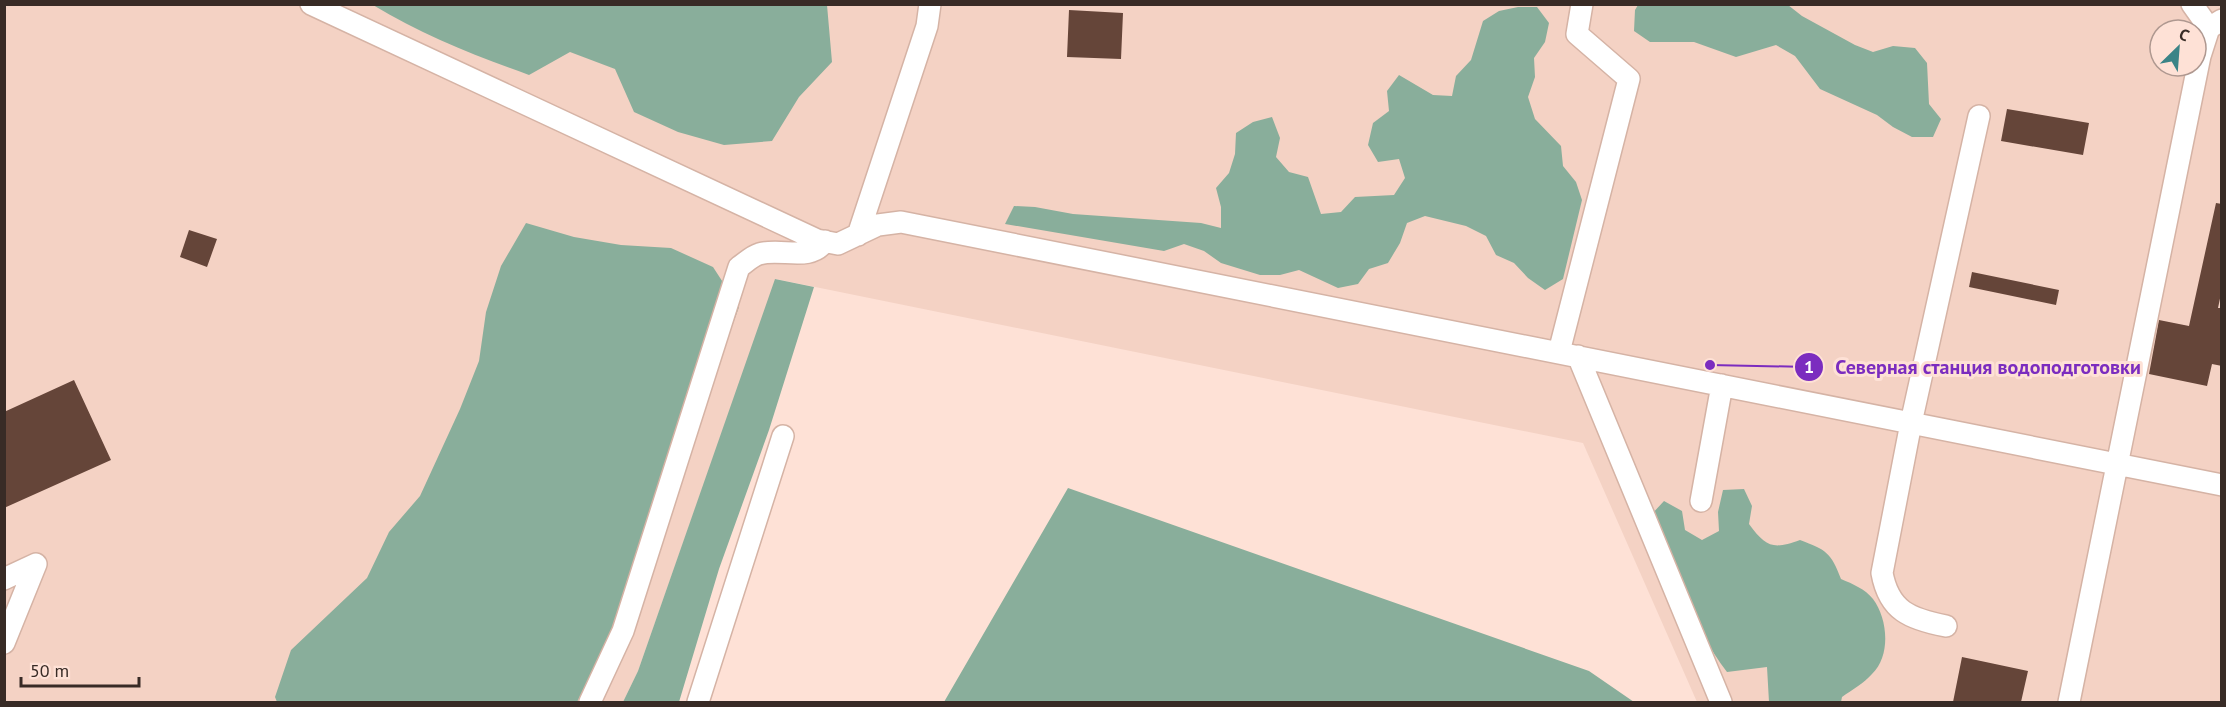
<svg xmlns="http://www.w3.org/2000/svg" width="2226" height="707" font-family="'PT Sans',sans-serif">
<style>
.built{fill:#f4d2c4;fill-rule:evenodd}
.forest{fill:#89ae9b}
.building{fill:#654539}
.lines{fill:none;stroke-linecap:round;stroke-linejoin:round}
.minor-casing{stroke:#d5b3a5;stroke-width:24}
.minor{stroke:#fff;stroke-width:21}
.leader{fill:none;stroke:#7b2cbf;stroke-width:2}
.callout-dot{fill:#7b2cbf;stroke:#fee1d6;stroke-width:2}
.mark-label{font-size:18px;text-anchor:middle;font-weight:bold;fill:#fff}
.callout-label{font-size:20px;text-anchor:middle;font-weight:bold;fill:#7b2cbf;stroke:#fee1d6;stroke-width:6;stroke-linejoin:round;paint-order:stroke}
</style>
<rect width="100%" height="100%" fill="#fee1d6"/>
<!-- built -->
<path class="built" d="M4,5h2217v697h-524l-114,-259 -807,-164 -138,392 -15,31h-618zM2160,30h36v36h-36z"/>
<!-- forest -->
<path class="forest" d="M373,5h454l5,57 -33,35 -27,44 -48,4 -46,-13 -44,-20 -19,-43 -45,-17 -41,23c-53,-19 -107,-40 -156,-70z
M1638,5h150l14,11 53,29 18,7 20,-6 22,2 12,15 2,41 12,15 -8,18h-21l-19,-10 -16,-12 -57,-26 -25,-33 -19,-11 -40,12 -42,-15h-44l-16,-11 1,-21z
M1518,7h19l12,16 -4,19 -11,16 1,19 -7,20 7,22 26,27 2,20 13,16 6,18 -19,79 -18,11 -17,-12 -14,-15 -18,-8 -10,-19 -20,-10 -41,-10 -18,7 -7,20 -12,20 -19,6 -11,15 -20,4 -39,-18 -19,5h-20l-39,-12 -17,-12 -20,-7 -20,7 -159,-27 9,-18 21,1 38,7 128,9 20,5v-21l-5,-19 13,-15 6,-19 1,-21 17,-11 19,-5 8,21 -4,19 13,15 19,5 13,37 20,-2 14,-15 39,-2 11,-17 -6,-19 -21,3 -10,-17 5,-22 16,-12 -2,-20 12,-16 34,20 19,1 4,-20 15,-16 12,-39 16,-10z
M526,223l48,14 47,8 50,3 42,19 26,40 -104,286 -58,109h-300l-2,-5 16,-47 76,-72 22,-46 31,-36 40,-87 19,-48 7,-49 15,-46z
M775,279l39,8 -45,143 -50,139 -40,133h-56l15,-31z
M1068,488l521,183 45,31h-690z
M1744,489l8,17 -3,18c17,23 24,26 51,16 26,10 31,12 41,39 12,5 24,10 32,20 15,20 18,57 -1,75 -8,9 -20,16 -30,23l-1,5h-72l-2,-35 -40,5c-35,-46 -53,-104 -76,-157l13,-14 18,10 3,19 17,10 17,-9 -1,-19 5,-22z"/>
<!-- building -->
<path class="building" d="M1069,10l54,3 -2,46 -54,-2z
M2007,109l82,14 -6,32 -82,-14z
M2216,203l6,1v85l-4,19h4v58l-10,-2 -5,22 -58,-12 10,-54 30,6z
M189,230l28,9 -10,28 -27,-10z
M1972,272l87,18 -3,15 -87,-18z
M74,380l37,80 -107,48v-96z
M1962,657l66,14 -7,31h-68z"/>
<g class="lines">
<!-- minor casing -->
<g class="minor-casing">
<path id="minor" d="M311,4l506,236 21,4 40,-19 23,-3 1321,263
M2192,4l17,24
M858,235l69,-209 3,-22
M1559,352l70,-273 -52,-45 5,-30
M1578,356l143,346
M1701,501l21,-116
M4,579l32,-15 -32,79
M1946,626c-36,-7 -57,-15 -64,-53l29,-150 68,-307
M590,702l33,-71 116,-364c6,-4 13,-11 20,-13 22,-7 51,9 66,-13
M698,702l85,-266
M2069,702l131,-646 9,-28 13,-8"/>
</g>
<!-- minor -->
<use href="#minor" class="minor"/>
</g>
<!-- callouts -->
<path class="leader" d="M1710 365L1809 367"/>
<g class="callout-dot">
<circle cx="1710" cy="365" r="6"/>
<circle cx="1809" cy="367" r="15"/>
</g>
<g class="mark-label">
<text x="1809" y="373">1</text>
</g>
<g class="callout-label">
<text x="1988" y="374">Северная станция водоподготовки</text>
</g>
<!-- border -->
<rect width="2226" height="707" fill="none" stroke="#382b26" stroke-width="12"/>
<!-- north arrow -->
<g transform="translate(2178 48) rotate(25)"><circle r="28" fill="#fee1d6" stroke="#af9890" stroke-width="1.5"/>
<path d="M0-4.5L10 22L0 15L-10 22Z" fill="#3b8487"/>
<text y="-9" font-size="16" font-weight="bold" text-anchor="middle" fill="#382b26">С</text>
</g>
<!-- scale -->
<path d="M21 677v9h118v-9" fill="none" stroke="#382b26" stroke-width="3"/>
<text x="30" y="677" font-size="18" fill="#382b26" stroke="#fee1d6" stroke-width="4.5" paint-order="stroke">50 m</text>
</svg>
